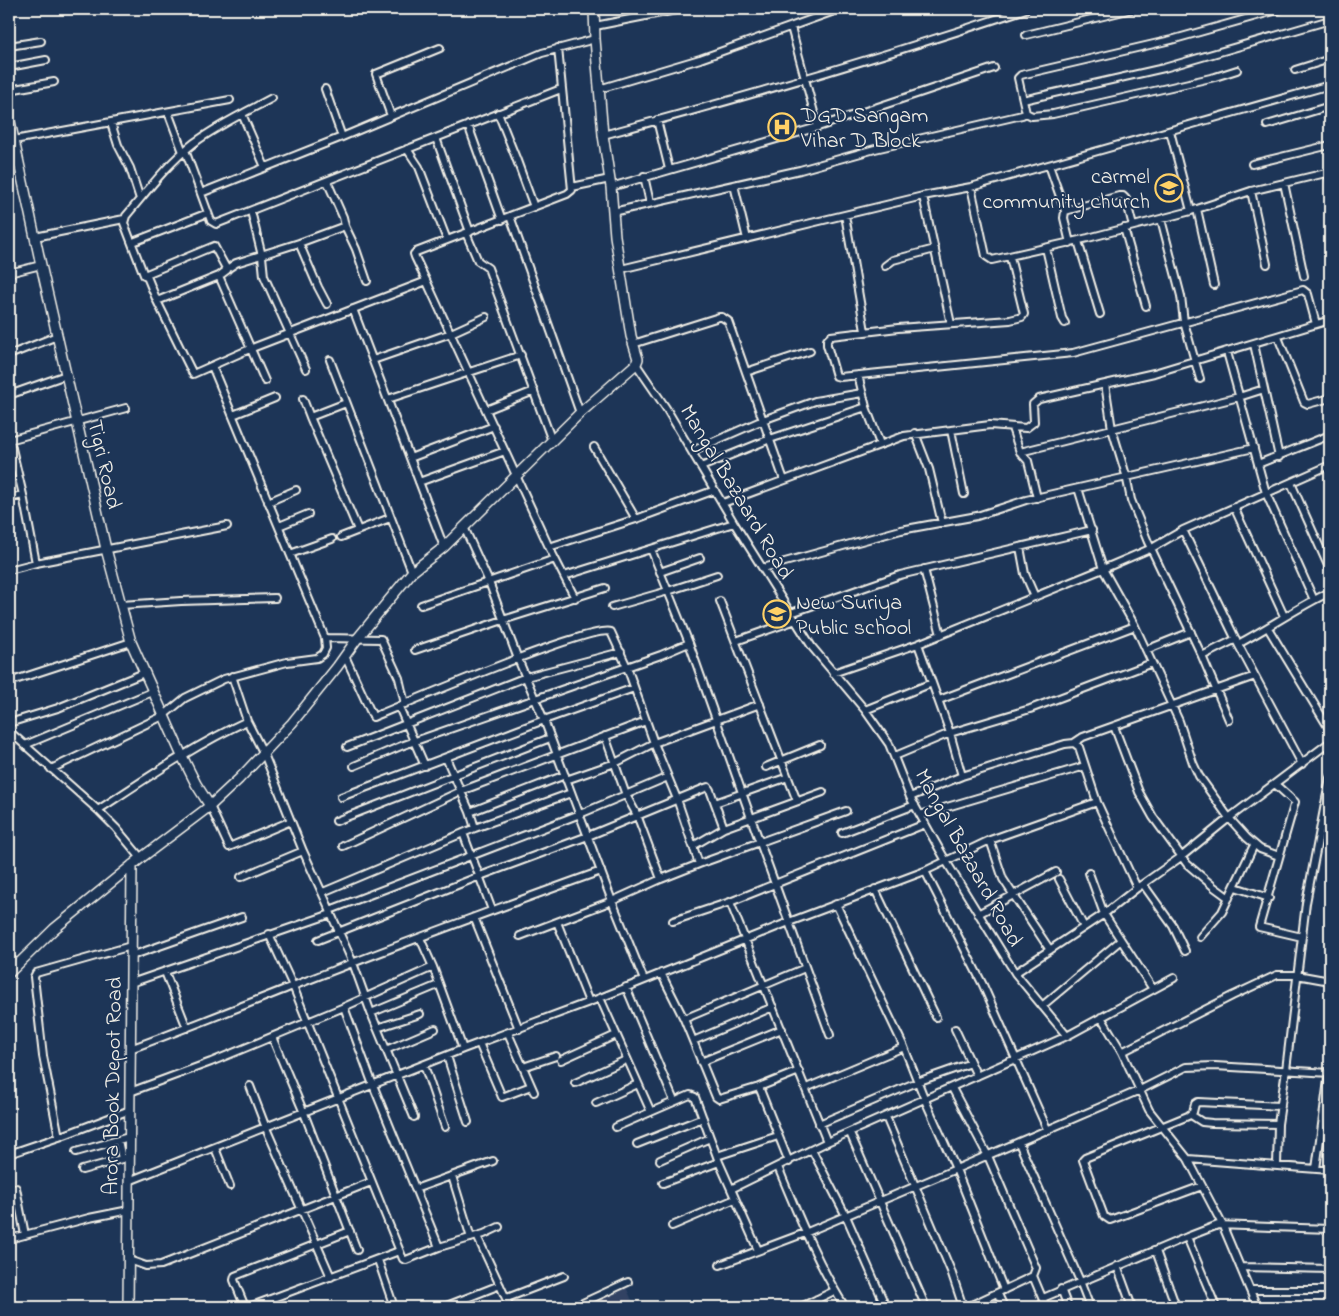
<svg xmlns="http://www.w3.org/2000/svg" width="1339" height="1316" font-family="'Indie Flower',sans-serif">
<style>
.built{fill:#304264}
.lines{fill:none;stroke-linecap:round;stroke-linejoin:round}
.street-casing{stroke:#f4f1e8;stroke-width:10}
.secondary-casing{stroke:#f4f1e8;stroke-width:12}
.street{stroke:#1d3557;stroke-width:6}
.secondary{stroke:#1d3557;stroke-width:9}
.labels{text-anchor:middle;stroke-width:4;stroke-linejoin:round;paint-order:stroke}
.poi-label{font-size:22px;fill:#f4f1e8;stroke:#1d3557;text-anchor:start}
.street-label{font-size:22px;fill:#f4f1e8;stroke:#1d3557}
</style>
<rect width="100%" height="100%" fill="#1d3557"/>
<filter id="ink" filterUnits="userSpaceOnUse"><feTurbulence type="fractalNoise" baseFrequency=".02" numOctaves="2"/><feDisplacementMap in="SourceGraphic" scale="10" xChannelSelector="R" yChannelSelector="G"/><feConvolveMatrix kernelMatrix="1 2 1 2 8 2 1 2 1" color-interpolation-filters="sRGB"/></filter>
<g filter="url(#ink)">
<!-- built -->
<path class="built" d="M626,1287l9,20h-52z"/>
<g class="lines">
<!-- street casing -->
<g class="street-casing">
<path id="street" d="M595,26l86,-17
M791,27l27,100
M1026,35l106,-26
M9,46l32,-5
M9,67l37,-7
M1295,70l35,-11
M325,89l17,48
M599,89l101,-30 140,-50
M9,90l45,-8
M1023,100l-5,-22 3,-3 150,-35 110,-31
M168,112l15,40
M498,113l18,45 18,49
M1026,113l6,3 21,-2 162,-37 22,-7
M242,114l23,53
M391,116l-15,-42 64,-26
M657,120l12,49
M111,123l7,22 12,23 10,31
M468,125l34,95
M1267,125l63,-19
M1170,131l21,80
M603,135c143,-38 283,-79 423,-126
M436,138l34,94
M14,140l216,-40
M407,149l12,18 28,73
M185,150l26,71 5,3 345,-135
M1252,164l78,-19
M1049,165l16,46
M1329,172l1,9
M644,176l6,27
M327,181l16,36 2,9 11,23 11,32
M1284,183l20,93
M734,185l13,54
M572,187l38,-8
M611,187l207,-60 176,-59
M971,187l15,69 6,4 96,-22 103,-27 60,-20 79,-19
M1251,191l16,73
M201,193l141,-56 200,-84 53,-14
M923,196l28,128
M1197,209l17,76
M251,211l11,45 2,20 42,93
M613,212l187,-42 75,-21 147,-34 4,-2 -3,-13 141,-32 166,-48
M845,215l20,116
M510,216l70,197
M1161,219l20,77 3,26 16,57
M1124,228l22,78
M466,233l12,28 10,7 64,173
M35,237l89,-18
M1078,241l22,73
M133,242l75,-29
M299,243l19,44 9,17
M1070,243l-6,-25 1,-7 54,-15h4l3,3 7,27
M1046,248l16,70 3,5
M1010,257l14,57 -2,3 -12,3 -112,8 -67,8 -4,4v5l9,31 4,1 233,-24 230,-63 5,4 8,30
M885,266l8,-6 42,-11
M227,269l9,-6 63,-20 46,-17
M621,269l302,-73 48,-9 359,-102
M9,273l32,-8
M146,274l11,27 36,73 59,-26 172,-66 2,-2 -1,-2 -10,-21 -1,-3 2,-2 151,-58 5,-4 -14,-142
M219,276l46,105
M426,280l123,267 26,51
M157,301l62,-25 8,-6 -13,-24 -70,29 -20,-52 2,-7c21,-25 42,-53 68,-73 24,-18 52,-31 78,-45
M353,309l91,238
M1278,337l26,65 4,2 22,-6
M633,344l86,-27h3l6,4 56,159
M1254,344l25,113
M1227,352l39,141 48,107
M9,355l48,-19
M330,360l82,212
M373,360l78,-27 35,-16
M636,364l30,44 68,115 78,124 53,63 24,34 21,53 36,64 69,112 52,63
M212,366l113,272 56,1 18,39 6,26
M746,372l64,-21
M1105,384l7,45 14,46 5,25 17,42 54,114 27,64
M9,395l57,-20
M303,399l7,18
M388,399l133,-44
M346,403l-36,14 48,113
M866,407l14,37
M486,410l48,-19
M233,415l42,-17
M1012,428l8,24 219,-55 25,-8
M951,430l13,64
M915,433l14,36 13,54
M9,440l117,-32
M10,440l13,55 13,68
M594,447l42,72
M692,451l71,-31 52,-19 47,-8
M1020,452l8,9 9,37
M410,458l84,-32
M1258,464l72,-29
M701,467l69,-28 96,-32 -8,-32
M419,482l86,-31
M1291,483l39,87
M1078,488l25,81 32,57 44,95 14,42 6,13 30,42 18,20 13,11 19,7
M9,498l14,-3
M268,502l28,-12
M723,503l181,-67 86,-11 36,3 8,-6 -1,-18 6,-5 115,-26 176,-53
M1234,507l50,109
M279,526l29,-12
M464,527l25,55 29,77 26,61 68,181 32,79
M1183,530l55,114 64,120
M341,537l49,-19
M549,547l87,-28 79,-29
M1020,547l5,27 10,23
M651,549l38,94 62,175 79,217
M290,554l42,-15
M763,568l138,-38 76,-14 49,-16 228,-52
M924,569l17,66
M9,570l27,-7 191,-37
M660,572l40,-14
M564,576l170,-53
M720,601l77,200
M121,605l60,-4 94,-3
M421,605l134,-46
M612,607l56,-16 49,-16
M791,613l109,-38 192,-45
M1268,628l62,102
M736,641l60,-21
M918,644l32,89 12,43
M1238,644c32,-17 60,-37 92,-52
M415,650l88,-30 102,-32
M1146,650l45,-18
M345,656l28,61c32,-13 218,-93 238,-85l16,35 27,76 23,56 22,65
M1202,656l34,-17
M833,673l85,-29 185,-75 49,-21 31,-18 147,-65
M232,676l15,45 17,33 39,97 27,59
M9,682l122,-40
M939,700l196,-74
M399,707l26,59
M865,710l67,-27
M9,723l49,-15 86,-35
M1114,726l25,66 14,25 34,47 27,23 15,11
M9,731l89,79 18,18 25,30
M605,736l21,59 11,20 24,64
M1074,743l9,-6 172,-61
M25,745l127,-53
M347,747l179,-70 95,-25
M895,756l55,-23 80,-24 122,-46
M446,758l24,54 5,16
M354,766l47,-20 260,-91 28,-12
M766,767l54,-22
M51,769l112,-53 22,-18 39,-19 63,-17 30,-4 6,-4 3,-6 -1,-10
M566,780l49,-17 39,-20 106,-39
M1275,784l20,18 -36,125 43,10
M341,797l203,-77 90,-32
M910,797l52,-21 103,-32 9,-1 5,4 18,55 40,86
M715,803l73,-26
M210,806l19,41 62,-26
M98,810c49,-32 97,-65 149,-89
M470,812l95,-37
M920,815l165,-49
M336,821l214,-83
M463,833l29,77
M842,833l73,-28
M990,840l13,39 47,71
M343,846l118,-55 185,-70
M693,846l31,-18 99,-36
M925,871l58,114 65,146
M1089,873l15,41 49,75
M241,877l62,-26
M1059,879l25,48
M1143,884l30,42 12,25
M1235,887l34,11
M875,889l61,128
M323,892l152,-64 96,-35
M730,902l97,240
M836,904l68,143 21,53 31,69 48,121
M331,914l22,49 18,50 43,104
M978,914l78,-42
M474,917l45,112
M673,921l57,-19 195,-78
M557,922l32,80
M269,934l24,52 110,273 3,1 33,-13 45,-13 15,-7
M520,936l92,-35 49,-22 38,-15 147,-53
M1200,937l22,-25 32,-67
M420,938l13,29 30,82
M318,940l162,-64 108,-40 117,-48 3,-1 2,3 14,38
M131,956l111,-39
M9,958l9,6
M433,967l-89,40 29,78 66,162
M165,972l22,56
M661,973l23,46 32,78 3,2 40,-12 40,-16
M1015,973l89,-59 33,-26 44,-31 48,-39 101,-76
M131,983l200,-69 -1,-4 250,-96 88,-37
M626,987l48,114
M600,998l51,114
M1042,1006l79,-66
M371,1013l67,-28
M1101,1017l21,35 27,58 39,49 34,65 35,83
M684,1019l121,-51
M377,1028l43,-14
M955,1029l22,47
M508,1033l26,59
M272,1037l32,76 53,137
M693,1041l80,-34
M479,1043l23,54 29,-11
M130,1049c55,-20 109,-42 163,-63 102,-40 205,-78 308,-115
M386,1050l49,-21
M1122,1052l110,-56 45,-21h20l33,6
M447,1056l21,66
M561,1060l55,-25
M701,1062l81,-33
M424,1065l21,62
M523,1067l33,-11
M575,1083l51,-23
M250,1086l16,42 65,149
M759,1087l30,75
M806,1088l98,-41
M952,1088l36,68 48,112 -3,8 -66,31
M130,1092l81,-30 133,-55
M596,1103l42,-19
M130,1110l-71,27 -16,-81 -9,-79 2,-4 95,-27
M1191,1115l11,7 10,1 66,1
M886,1117l65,154 12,36
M819,1124l98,-42 54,-19
M616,1127l74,-32 5,2 24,65 39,88
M850,1133l76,174
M118,1140l4,19
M1019,1143l61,138 10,26
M637,1144l66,-26
M215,1148l15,38
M812,1150l34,66 40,91
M76,1152l53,-15
M9,1154l50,-17
M717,1156l61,-20
M1188,1159l142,11
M660,1160l50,-22
M1277,1166l1,-42 8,-54 20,-167 24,-125
M778,1167c20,48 39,96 67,140
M1316,1169l13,-96
M82,1170l47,-13
M452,1176l19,62
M129,1181l334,-132 137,-51 189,-76 136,-51 65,-31 107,-38
M663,1183l56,-21
M1202,1186l-92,34 -6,-4 -21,-56 2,-2 103,-42 5,-4 2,-8 3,-2 83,4
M16,1188l9,47
M415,1189l78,-28
M731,1189l96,-47 240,-106 107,-58
M672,1226l63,-27
M477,1236l33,71
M1187,1237l29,70
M13,1238l76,-20 40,-8
M1156,1251l20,56
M129,1260l17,6 15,-1 210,-83
M378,1260l16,47
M720,1265l85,-32 151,-64 184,-79 46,-23 29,-1 115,7
M1117,1266l15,41
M1240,1267l90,2
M1033,1276l13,31
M1061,1289l7,18
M1250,1290h80
M998,1294l6,13
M507,1298l57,-22
M1043,1298l144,-61 31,-12 112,4
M817,1299l4,8
M128,1305l32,2
M245,1307l-11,-27 1,-4 115,-45
M249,1307l150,-56
M444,1307l56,-22
M574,1307l54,-25
M801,1307l33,-16"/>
</g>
<!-- secondary casing -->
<g class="secondary-casing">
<path id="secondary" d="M9,117l32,148 65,284 25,93 51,114 14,28 14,22
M9,973l45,-44 87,-71 69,-52 29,-27 53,-56 45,-56 20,-28 55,-67 32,-25 136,-134 56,-49 2,-5 -7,-23 -16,-100 -4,-49 -8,-52 -8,-96 -1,-30
M128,1307l4,-442"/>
</g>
<!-- street -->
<use href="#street" class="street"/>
<!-- secondary -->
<use href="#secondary" class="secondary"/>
</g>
</g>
<!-- icons -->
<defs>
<g id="hospital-ring" transform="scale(1.4375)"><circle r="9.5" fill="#1d3557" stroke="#ffd166" stroke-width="1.5"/><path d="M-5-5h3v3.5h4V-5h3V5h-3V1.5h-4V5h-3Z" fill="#ffd166"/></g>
<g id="school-ring" transform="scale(1.4375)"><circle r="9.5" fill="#1d3557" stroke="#ffd166" stroke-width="1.5"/><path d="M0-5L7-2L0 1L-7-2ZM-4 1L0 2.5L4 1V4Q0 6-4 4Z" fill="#ffd166"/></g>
</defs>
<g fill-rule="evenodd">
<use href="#hospital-ring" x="782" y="127"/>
<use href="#school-ring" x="1169" y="188"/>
<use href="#school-ring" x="777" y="614"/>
</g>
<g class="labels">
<!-- poi labels -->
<g class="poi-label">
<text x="801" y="122">DGD Sangam<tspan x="801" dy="25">Vihar D Block</tspan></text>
<text x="1150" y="183" text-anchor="end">carmel<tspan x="1150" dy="25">community church</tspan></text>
<text x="796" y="609">New Suriya<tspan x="796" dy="25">Public school</tspan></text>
</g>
<!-- street labels -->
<g class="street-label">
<text transform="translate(106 464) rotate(77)" y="8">Tigri Road</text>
<text transform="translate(738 491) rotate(59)" y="8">Mangal Bazaard Road</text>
<text transform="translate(970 857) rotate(61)" y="8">Mangal Bazaard Road</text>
<text transform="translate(111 1086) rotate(-89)" y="8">Arora Book Depot Road</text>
</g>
</g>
<!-- margin -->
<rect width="1339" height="1316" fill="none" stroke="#1d3557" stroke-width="30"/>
<rect x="15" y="15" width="1309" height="1286" fill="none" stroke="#f4f1e8" stroke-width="2" filter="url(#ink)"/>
</svg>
